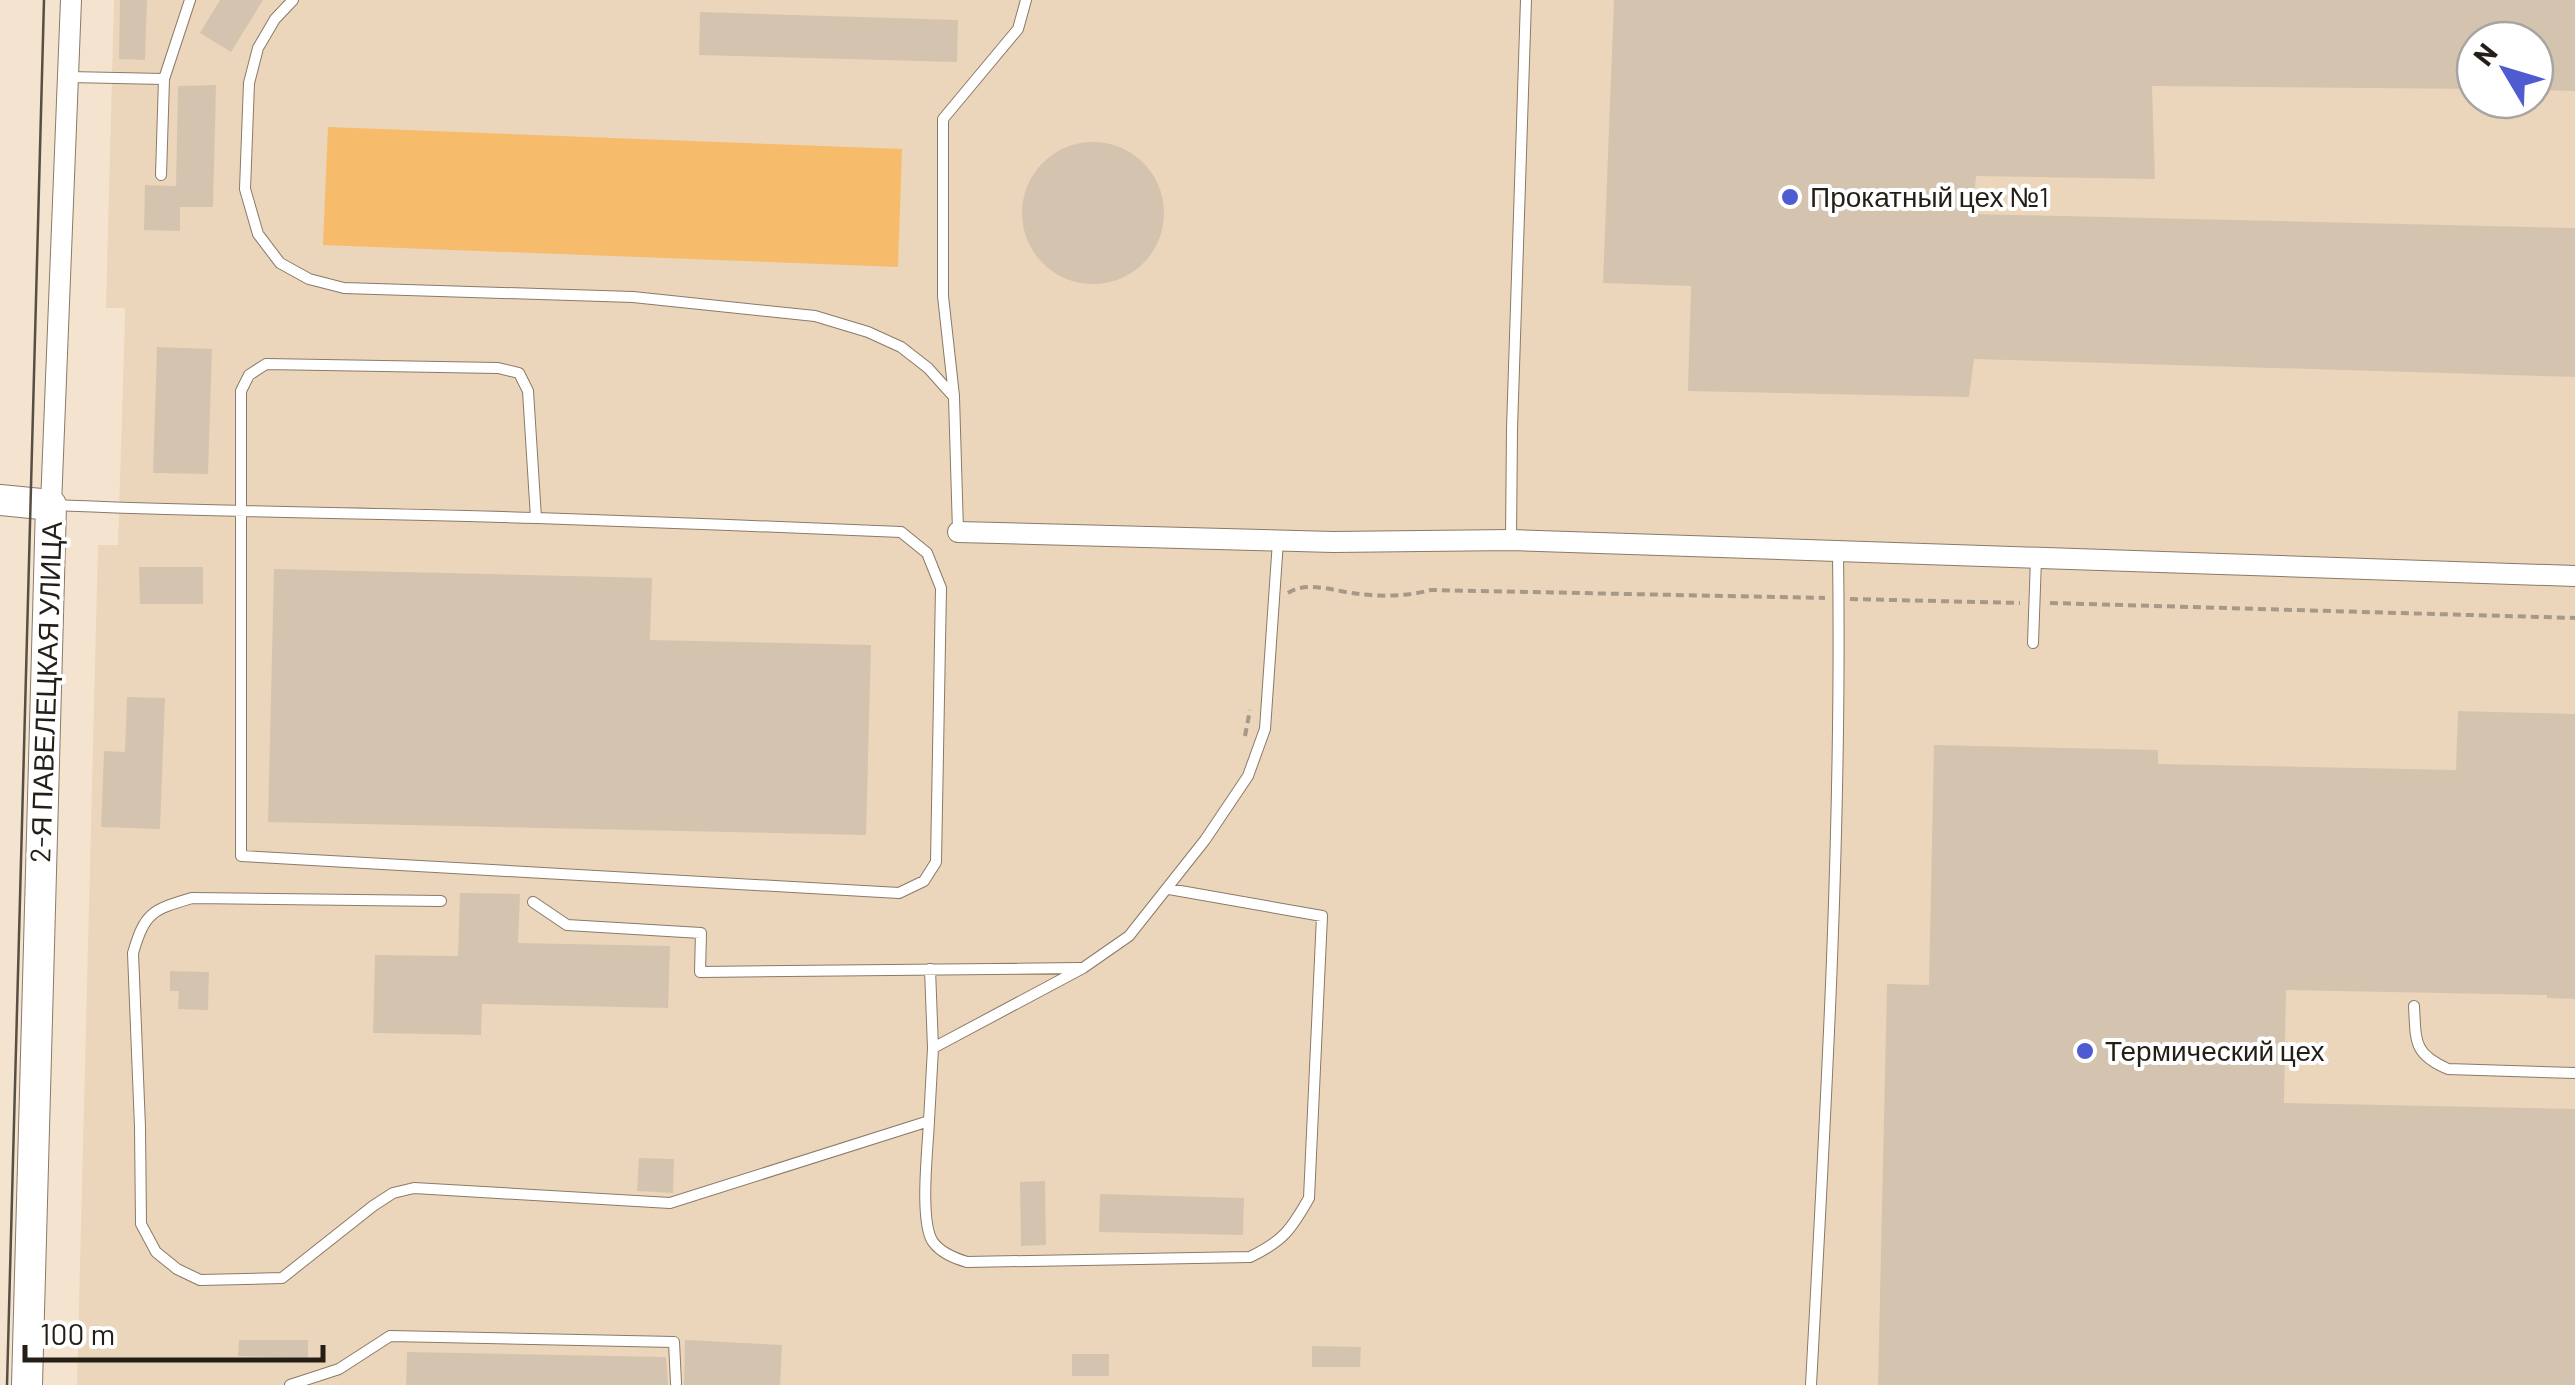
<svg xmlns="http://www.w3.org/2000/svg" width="2575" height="1385" font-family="Barlow,sans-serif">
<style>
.built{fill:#ecd6bb;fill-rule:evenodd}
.water{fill:#f6bb6b}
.building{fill:#d4c4af}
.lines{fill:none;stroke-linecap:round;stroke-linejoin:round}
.service-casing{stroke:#8a7a67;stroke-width:12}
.minor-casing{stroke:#8a7a67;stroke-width:22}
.secondary-casing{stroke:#8a7a67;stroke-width:32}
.path{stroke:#a59989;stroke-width:4;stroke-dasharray:8 5;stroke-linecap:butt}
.service{stroke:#fff;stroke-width:10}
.minor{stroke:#fff;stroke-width:20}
.secondary{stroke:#fff;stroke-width:30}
.tram{stroke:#574f44;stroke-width:2.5}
.poi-dot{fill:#4f5bd1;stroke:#fff;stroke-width:4}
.labels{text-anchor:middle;stroke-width:8;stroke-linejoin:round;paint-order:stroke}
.poi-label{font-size:28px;fill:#241e16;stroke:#fff;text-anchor:start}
.street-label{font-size:28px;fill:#241e16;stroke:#fff}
</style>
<rect width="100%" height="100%" fill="#f4e3ce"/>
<!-- built -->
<path class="built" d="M114,0h2461v1385h-2498l21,-840h20l7,-227v-10h-19zM2475,40h60v60h-60z"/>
<!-- water -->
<path class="water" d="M328,127l574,22 -4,118 -575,-22z"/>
<!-- building -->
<path class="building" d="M120,0h27l-2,60 -26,-1z
M220,0h43l-32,52 -31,-19z
M1614,0h961v91l-40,-1v-50h-60v49l-323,-3 3,93 -179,-3 -3,38 602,14v149l-601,-18 -5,38 -281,-6 3,-105 -88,-3z
M700,12l258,8 -1,42 -258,-7z
M216,85l-3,122h-33v24l-36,-1 1,-45 31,1 2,-100z
M1022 213a71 71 0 1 1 142 0a71 71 0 1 1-142 0Z
M157,347l55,2 -4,125 -55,-1z
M139,567h64v37h-63z
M274,569l378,9 -2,62 221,5 -5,190 -598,-13z
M127,697l38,1 -5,131 -59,-2 3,-76 21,1z
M2458,711l117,3v285l-28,-1v-3l-261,-5 -2,113 291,6v276h-697l9,-401 42,1 5,-240 224,5v14l298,6z
M460,893l60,1 -2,49 152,3 -2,62 -186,-4 -1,31 -108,-2 2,-78 83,1z
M170,971l39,1 -1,38 -30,-1 1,-18h-9z
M639,1158l35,1 -1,34 -36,-2z
M1045,1181l1,64 -25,1 -1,-64z
M1100,1194l144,4 -1,37 -144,-3z
M239,1340h69v18l-70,-2z
M685,1340l97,5 -2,40h-96z
M1312,1346l49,1 -1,20h-48z
M407,1352l259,5 2,28h-262z
M1072,1354h37v22h-37z"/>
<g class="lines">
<!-- service casing -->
<g class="service-casing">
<path id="service" d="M293,0l-18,19 -17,29 -9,35 -4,106 13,45 22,29 29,16 35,9 289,9 182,19 53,16 33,15 27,21 26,29 4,134
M69,77l95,2
M161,175l3,-96 26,-79
M954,396l-11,-100v-177l75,-90 8,-29
M52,505c162,7 324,8 485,13 121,4 243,9 364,14l26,21 14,35 -5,274 -12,19 -25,12 -658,-37v-465l8,-16 17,-11 232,4 21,5 9,18 8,127
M1511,539l1,-110 14,-429
M2033,643l3,-84
M441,901l-249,-3c-40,12 -47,14 -59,55l7,174 1,97 15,28 21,17 23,11 82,-2 91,-72 20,-13 21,-5 256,15 259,-82 4,-73 150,-80 46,-32 76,-96 43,-64 17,-47 13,-188
M533,902l34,23 134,8 -1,39 380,-4
M930,969l3,79
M2414,1006c2,35 -1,48 34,63l127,4
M929,1121c-1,26 -10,101 4,121 8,11 21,16 34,20l283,-5c33,-16 41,-27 59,-59l13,-282 -153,-27
M290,1385l49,-16 51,-33 284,6 2,41
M1811,1385c15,-277 31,-555 27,-833"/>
</g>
<!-- minor casing -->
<g class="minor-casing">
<path id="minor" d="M51,505l20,-505
M958,532l375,10 178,-2 1064,36"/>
</g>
<!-- secondary casing -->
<g class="secondary-casing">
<path id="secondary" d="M0,500l51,5 -24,880"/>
</g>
<!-- path -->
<path class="path" d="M1288,593c20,-13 49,-1 71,1 23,3 50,2 72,-4l394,8
M1850,599l170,4
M2050,603l525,15
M1245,736l5,-26"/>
<!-- service -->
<use href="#service" class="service"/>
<!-- minor -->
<use href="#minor" class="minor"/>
<!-- secondary -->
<use href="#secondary" class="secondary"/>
<!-- tram -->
<path class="tram" d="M7,1385l37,-1385"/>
</g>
<!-- markers -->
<g class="poi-dot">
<circle cx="1790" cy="197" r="10"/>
<circle cx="2085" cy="1051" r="10"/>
</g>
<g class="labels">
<!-- poi labels -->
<g class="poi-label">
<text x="1810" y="207">Прокатный цех №1</text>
<text x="2105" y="1061">Термический цех</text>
</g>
<!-- street labels -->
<g class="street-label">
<text transform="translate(46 692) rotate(-88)" y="10">2-Я ПАВЕЛЕЦКАЯ УЛИЦА</text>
</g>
</g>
<!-- north arrow -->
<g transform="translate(2505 70) rotate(308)"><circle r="48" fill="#ffffff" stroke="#a7a5a2" stroke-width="2.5"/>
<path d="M0-8L18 38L0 25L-18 38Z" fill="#4f5bd1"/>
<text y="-15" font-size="28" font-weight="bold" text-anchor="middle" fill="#241e16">N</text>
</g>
<!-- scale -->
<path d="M25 1345v15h298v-15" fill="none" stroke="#241e16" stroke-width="5"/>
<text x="40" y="1345" font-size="30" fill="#241e16" stroke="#ffffff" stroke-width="8" paint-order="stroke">100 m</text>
</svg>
